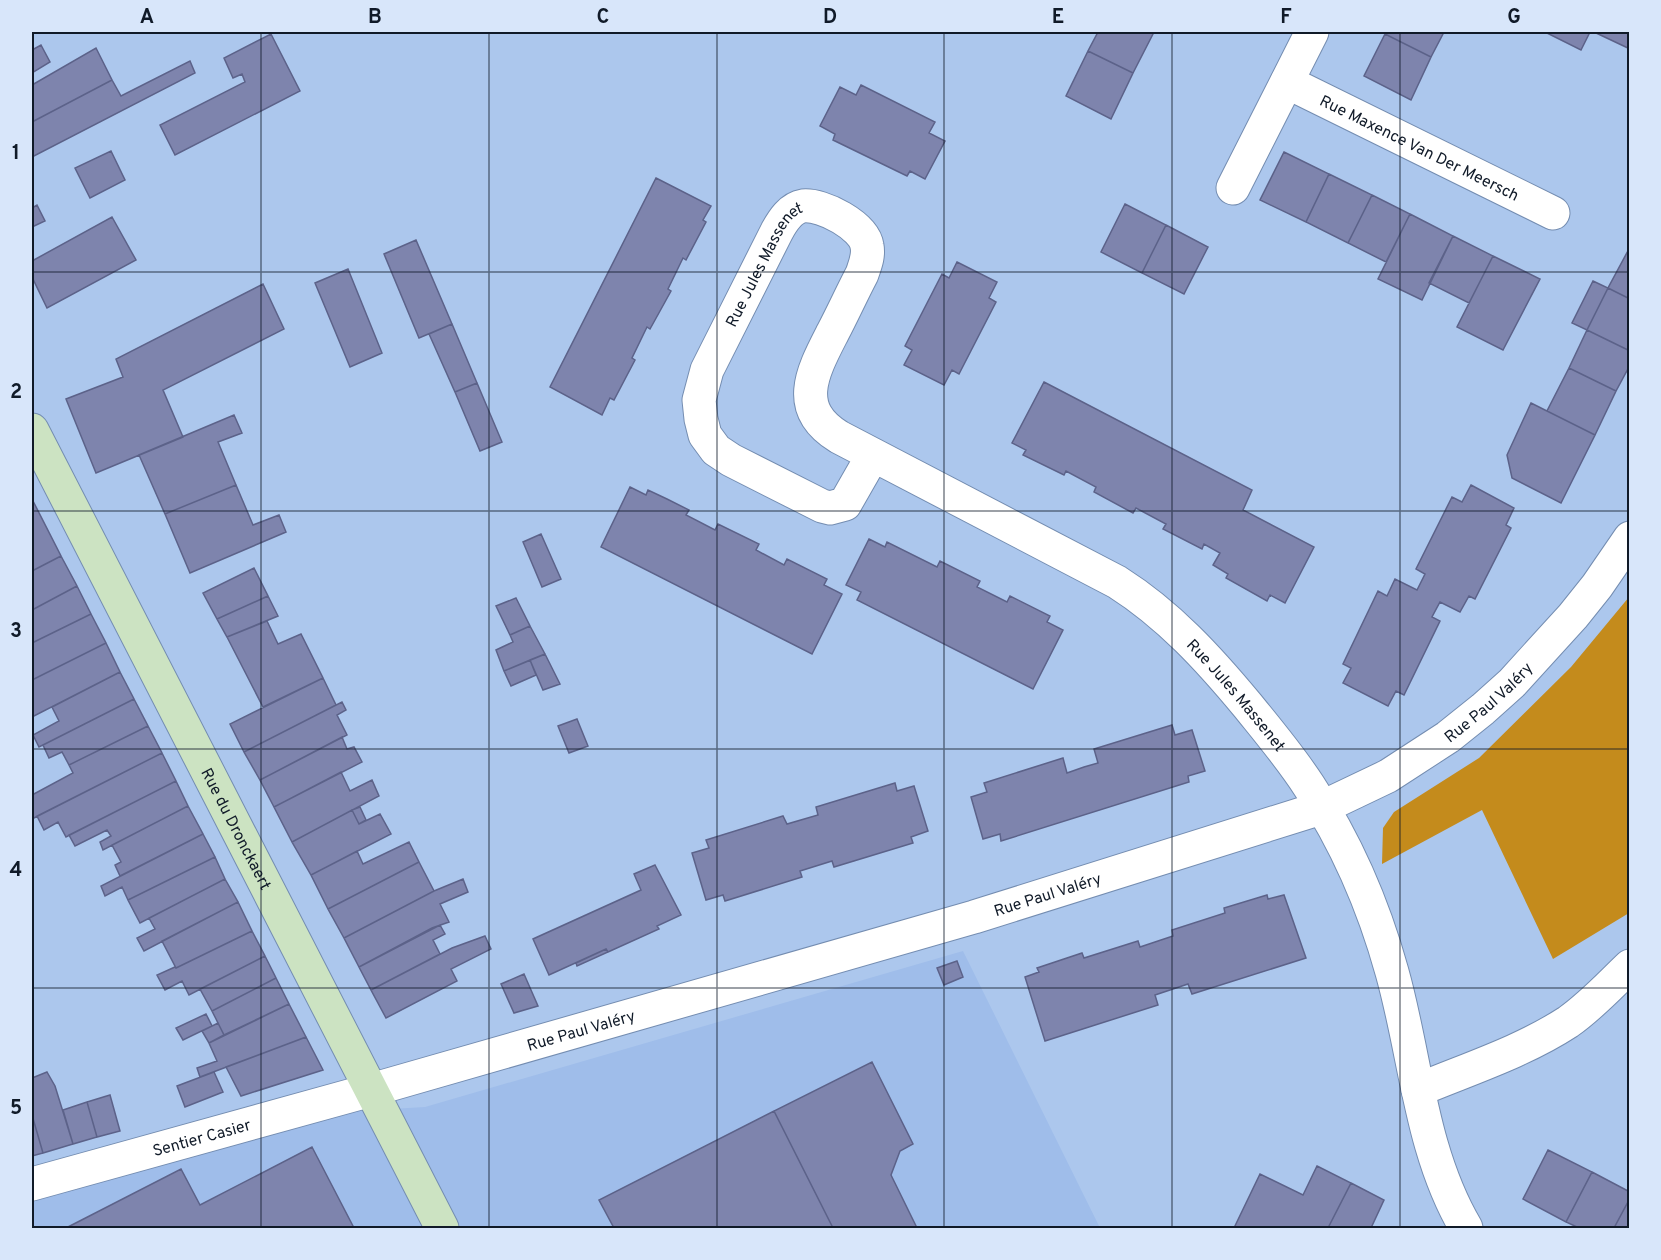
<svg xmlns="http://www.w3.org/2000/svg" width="1661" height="1260" font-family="Overpass,sans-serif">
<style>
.built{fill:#9fbdea}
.green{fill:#c48b1c}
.building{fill:#7e84ad;stroke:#5c6289;stroke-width:1.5}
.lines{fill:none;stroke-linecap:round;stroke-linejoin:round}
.minor-casing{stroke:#748db1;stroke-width:35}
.secondary-casing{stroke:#748db1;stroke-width:35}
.minor{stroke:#fff;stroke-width:33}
.secondary{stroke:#cce3c2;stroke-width:33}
.grid{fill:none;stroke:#101a28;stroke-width:1.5;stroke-opacity:0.55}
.labels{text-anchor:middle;stroke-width:6;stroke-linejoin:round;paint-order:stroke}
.street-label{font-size:16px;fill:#101a28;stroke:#d8e6fa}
.neatline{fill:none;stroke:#101a28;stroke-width:2}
.grid-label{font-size:20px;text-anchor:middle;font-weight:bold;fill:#101a28}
</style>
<rect width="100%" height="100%" fill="#acc7ed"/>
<!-- built -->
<path class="built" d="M963,951l137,277h-1068v-31l308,-85 85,-5z"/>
<!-- green -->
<path class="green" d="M1629,597v316l-76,46 -71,-149 -100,54 1,-36 11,-16 85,-54 92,-91z"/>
<!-- building -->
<path class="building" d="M1098,32h56l-21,41 -45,-22z
M1386,32h58l-13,25 -46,-23z
M1545,32h45l-9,18z
M1594,32h36v17z
M271,34l29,57 -125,64 -15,-30 85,-43 -3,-8 -9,4 -9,-20z
M1385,34l46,23 -20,43 -47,-24z
M41,45l9,17 -18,11v-23z
M96,48l16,32 -80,42v-37z
M1088,51l45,22 -22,46 -45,-23z
M190,61l5,12 -163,84v-35l80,-42 9,16z
M861,85l74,37 -6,11 16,8 -20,38 -15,-8 -3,5 -74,-36 2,-6 -15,-8 20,-39 16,8z
M111,151l14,29 -35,18 -15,-30z
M1284,152l45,22 -23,48 -46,-22z
M1329,174l43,21 -24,48 -42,-21z
M656,178l55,28 -8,14 3,2 -20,38 -3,-2 -15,31 3,2 -11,20 -10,18 -3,-2 -15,31 3,2 -21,40 -4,-2 -8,17 -52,-28z
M1372,195l38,19 -24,48 -38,-19z
M1125,204l41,21 -24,48 -41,-21z
M37,205l8,16 -13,6v-19z
M1410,214l43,22 -31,64 -44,-21z
M112,217l24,43 -89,48 -15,-31v-16z
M1166,225l42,22 -24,47 -42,-21z
M1453,236l40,20 -24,47 -40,-20z
M416,240l36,84 -33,14 -35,-84z
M1630,247v52l-22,-11z
M1493,256l47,23 -37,71 -46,-23z
M957,262l40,20 -8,16 7,4 -37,72 -7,-4 -8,15 -40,-20 8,-15 -7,-4 37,-72 7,4z
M348,269l34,84 -32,14 -35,-84z
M1593,281l15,7 -21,42 -15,-7z
M263,284l21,45 -121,61 20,47 -87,36 -30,-74 57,-22 -7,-18z
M1608,288l22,11v52l-43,-21z
M452,324l25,59 -22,9 -26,-58z
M1587,330l43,21v14l-14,26 -47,-23z
M1569,368l47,23 -21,44 -48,-24z
M1044,382l208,108 -9,20 71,37 -29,56 -15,-8 -3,6 -41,-23 2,-4 -15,-9 7,-12 -16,-9 -2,5 -39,-20 3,-5 -30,-16 -3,5 -39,-21 2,-5 -30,-16 -2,4 -41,-20 3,-5 -14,-7z
M477,383l25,59 -22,9 -25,-59z
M1531,403l64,32 -34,68 -49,-25 -5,-23z
M234,415l8,18 -24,9 18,43 -71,29 -26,-59z
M236,485l17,40 26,-10 7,17 -96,41 -25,-59z
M1471,485l43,23 -8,17 5,3 -36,71 -6,-3 -9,16 -20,-10 -8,15 8,4 -36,74 -8,-4 -8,15 -45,-23 8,-15 -8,-4 35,-73 9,5 8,-17 22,11 8,-16 -9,-5 36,-72 10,5z
M630,487l16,8 2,-5 19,9 22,11 -3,5 29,15 3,-6 41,20 -3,6 28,15 3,-6 40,20 -3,6 18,9 -30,60 -211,-107z
M32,499l29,57 -29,15z
M541,534l20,45 -19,8 -19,-45z
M869,539l16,8 2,-5 50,25 3,-6 40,20 -3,6 30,15 3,-6 40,20 -3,6 16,8 -30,59 -176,-89 4,-8 -15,-7z
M61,556l16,30 -45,24v-39z
M254,568l14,28 -51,23 -14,-26z
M77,586l14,28 -59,29v-33z
M268,596l10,20 -51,21 -10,-18z
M516,598l14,28 -20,9 -14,-29z
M91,614l15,29 -74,37v-37z
M267,621l11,23 23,-10 22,44 -60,29 -36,-70z
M530,626l15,28 -41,17 -8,-21 17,-8 -3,-7z
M106,643l14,29 -88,45v-37z
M545,654l15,30 -17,6 -13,-30z
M530,660l6,15 -25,11 -7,-15z
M120,672l14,27 -95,48 -6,-12 26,-14 -7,-14z
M323,678l13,27 -92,47 -14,-28z
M134,699l14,27 -79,39 -7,-13 -13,6 -6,-13z
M342,702l4,8 -9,5 10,20 -87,45 -16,-28z
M577,719l11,27 -19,7 -11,-27z
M1172,725l3,10 17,-5 13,41 -17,5 1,6 -188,59 -1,-7 -17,5 -12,-42 16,-5 -3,-9 79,-25 4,15 17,-6 14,-4 -4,-14z
M148,726l14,27 -130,66v-24l41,-22 -4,-8z
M342,737l5,12 7,-2 8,15 -88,45 -14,-27z
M162,753l14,28 -110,56 -8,-15 -14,8 -7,-14z
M341,772l9,19 22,-11 7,16 -87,46 -18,-35z
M176,781l12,25 -85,44 -3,-8 11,-6 -4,-6 -32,16 -6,-11z
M895,783l2,8 17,-5 14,45 -17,6 2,6 -79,24 -2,-6 -32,10 2,6 -77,24 -2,-6 -17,5 -14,-47 17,-5 -3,-8 77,-24 4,8 31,-9 -2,-8z
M188,806l15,28 -83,42 -5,-11 6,-3 -9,-17z
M360,807l6,13 -7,4 -7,-14z
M352,810l7,14 21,-10 11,20 -80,41 -19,-33z
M203,834l12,23 -87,43 -6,-13 -17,9 -4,-10z
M409,842l10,20 -91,47 -17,-34 46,-24 6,13z
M215,857l10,22 -85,44 -12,-23z
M419,862l15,29 -90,47 -16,-29z
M655,865l26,50 -24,11 2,3 -51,23 -2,-3 -57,26 -16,-36 108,-49 -7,-16z
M225,879l13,23 -94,49 -7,-13 18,-9 -6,-11z
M463,879l5,13 -28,12 9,18 -17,6 -73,39 -15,-29 90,-47z
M1267,895l1,4 16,-4 22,63 -114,36 -4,-10 -33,11 3,10 -113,36 -20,-64 14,-5 -2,-4 45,-15 2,5 54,-17 2,6 33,-11 -1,-6 53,-17 -1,-5z
M238,902l14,29 -76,37 -14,-27z
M440,925l5,9 -12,6 7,14 -69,36 -12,-23z
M252,931l13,25 -76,39 -7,-14 -17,9 -8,-15 18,-8 1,1z
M485,936l6,13 -40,20 6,12 -71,37 -15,-28 81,-42z
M606,949l2,3 -31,14 -1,-3z
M265,956l11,22 -64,33 -12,-22z
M957,961l6,16 -19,8 -7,-17z
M524,974l14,32 -24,7 -13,-29z
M276,978l13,26 -65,31 -12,-24z
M289,1004l17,33 -106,40 -3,-9 20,-7 -8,-18z
M206,1014l6,12 -29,14 -7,-12z
M218,1023l6,12 -15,8 -7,-12z
M306,1037l17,33 -82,26 -15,-29z
M872,1062l41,82 -13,7 -9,24 26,53h-84l-59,-117z
M47,1072l8,14 18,58 -30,9 -11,-38v-37z
M214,1072l9,20 -38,15 -8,-21z
M110,1095l10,36 -23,6 -10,-35z
M87,1102l10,35 -24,7 -10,-34z
M774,1111l59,117h-219l-15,-28z
M32,1115l11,38 -11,3z
M312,1147l42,81h-288l115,-59 19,36z
M1548,1150l44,22 -26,50 -43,-23z
M1317,1166l34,17 -23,45h-94l26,-54 43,21z
M1592,1172l38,20v6l-16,30h-35l-13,-6z
M1351,1183l33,17 -13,28h-43z
M1630,1198v30h-16z"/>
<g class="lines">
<!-- minor casing -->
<g class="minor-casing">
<g id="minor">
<path id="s1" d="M1287,82l266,131"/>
<path d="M1233,188l79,-156"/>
<path id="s2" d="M873,455l-28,49 -15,4 -8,-2 -91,-46 -15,-10 -11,-15 -4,-16 -2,-19 8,-30 70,-139c6,-11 14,-23 26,-25 20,-2 61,20 64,40 2,10 -2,19 -5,28 -10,19 -19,39 -29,58 -20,39 -41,76 6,105l278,145c52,33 92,77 131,124 21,26 43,52 61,80 37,56 65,121 83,186 24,85 28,178 74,256"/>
<path d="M1418,1090c50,-21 104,-38 150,-68 23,-16 42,-37 62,-56"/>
<path id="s3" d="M32,1184l339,-94 603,-173 347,-109 67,-32 60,-39 35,-28 29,-26 61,-67 24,-30 33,-48"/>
</g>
</g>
<!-- secondary casing -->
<g class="secondary-casing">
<g id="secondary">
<path id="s4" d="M32,430l410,798"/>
</g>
</g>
<!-- minor -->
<use href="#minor" class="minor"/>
<!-- secondary -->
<use href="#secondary" class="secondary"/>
</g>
<!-- grid -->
<path class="grid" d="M261,32v1196M489,32v1196M717,32v1196M944,32v1196M1172,32v1196M1400,32v1196M32,272h1598M32,511h1598M32,749h1598M32,988h1598"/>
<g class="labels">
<!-- street labels -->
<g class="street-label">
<text dy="6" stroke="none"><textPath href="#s1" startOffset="148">Rue Maxence Van Der Meersch</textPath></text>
<text dy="6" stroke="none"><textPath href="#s2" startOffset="406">Rue Jules Massenet</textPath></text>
<text dy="6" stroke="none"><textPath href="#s2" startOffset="1251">Rue Jules Massenet</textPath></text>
<text dy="6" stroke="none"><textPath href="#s3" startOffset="1542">Rue Paul Valéry</textPath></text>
<text dy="6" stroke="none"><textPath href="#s4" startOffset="448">Rue du Dronckaert</textPath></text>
<text dy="6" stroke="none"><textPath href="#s3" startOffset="1056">Rue Paul Valéry</textPath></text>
<text dy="6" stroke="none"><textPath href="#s3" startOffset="570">Rue Paul Valéry</textPath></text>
<text dy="6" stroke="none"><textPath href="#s3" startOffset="176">Sentier Casier</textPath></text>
</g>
</g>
<!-- border -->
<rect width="1661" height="1260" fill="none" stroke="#d8e6fa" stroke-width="66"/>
<rect x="33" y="33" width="1595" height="1194" class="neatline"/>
<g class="grid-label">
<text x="147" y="23">A</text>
<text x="375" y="23">B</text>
<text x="603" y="23">C</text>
<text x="830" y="23">D</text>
<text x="1058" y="23">E</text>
<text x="1286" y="23">F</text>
<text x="1514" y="23">G</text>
<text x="16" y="159">1</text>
<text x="16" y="398">2</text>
<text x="16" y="637">3</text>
<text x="16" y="876">4</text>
<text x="16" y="1114">5</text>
</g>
</svg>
